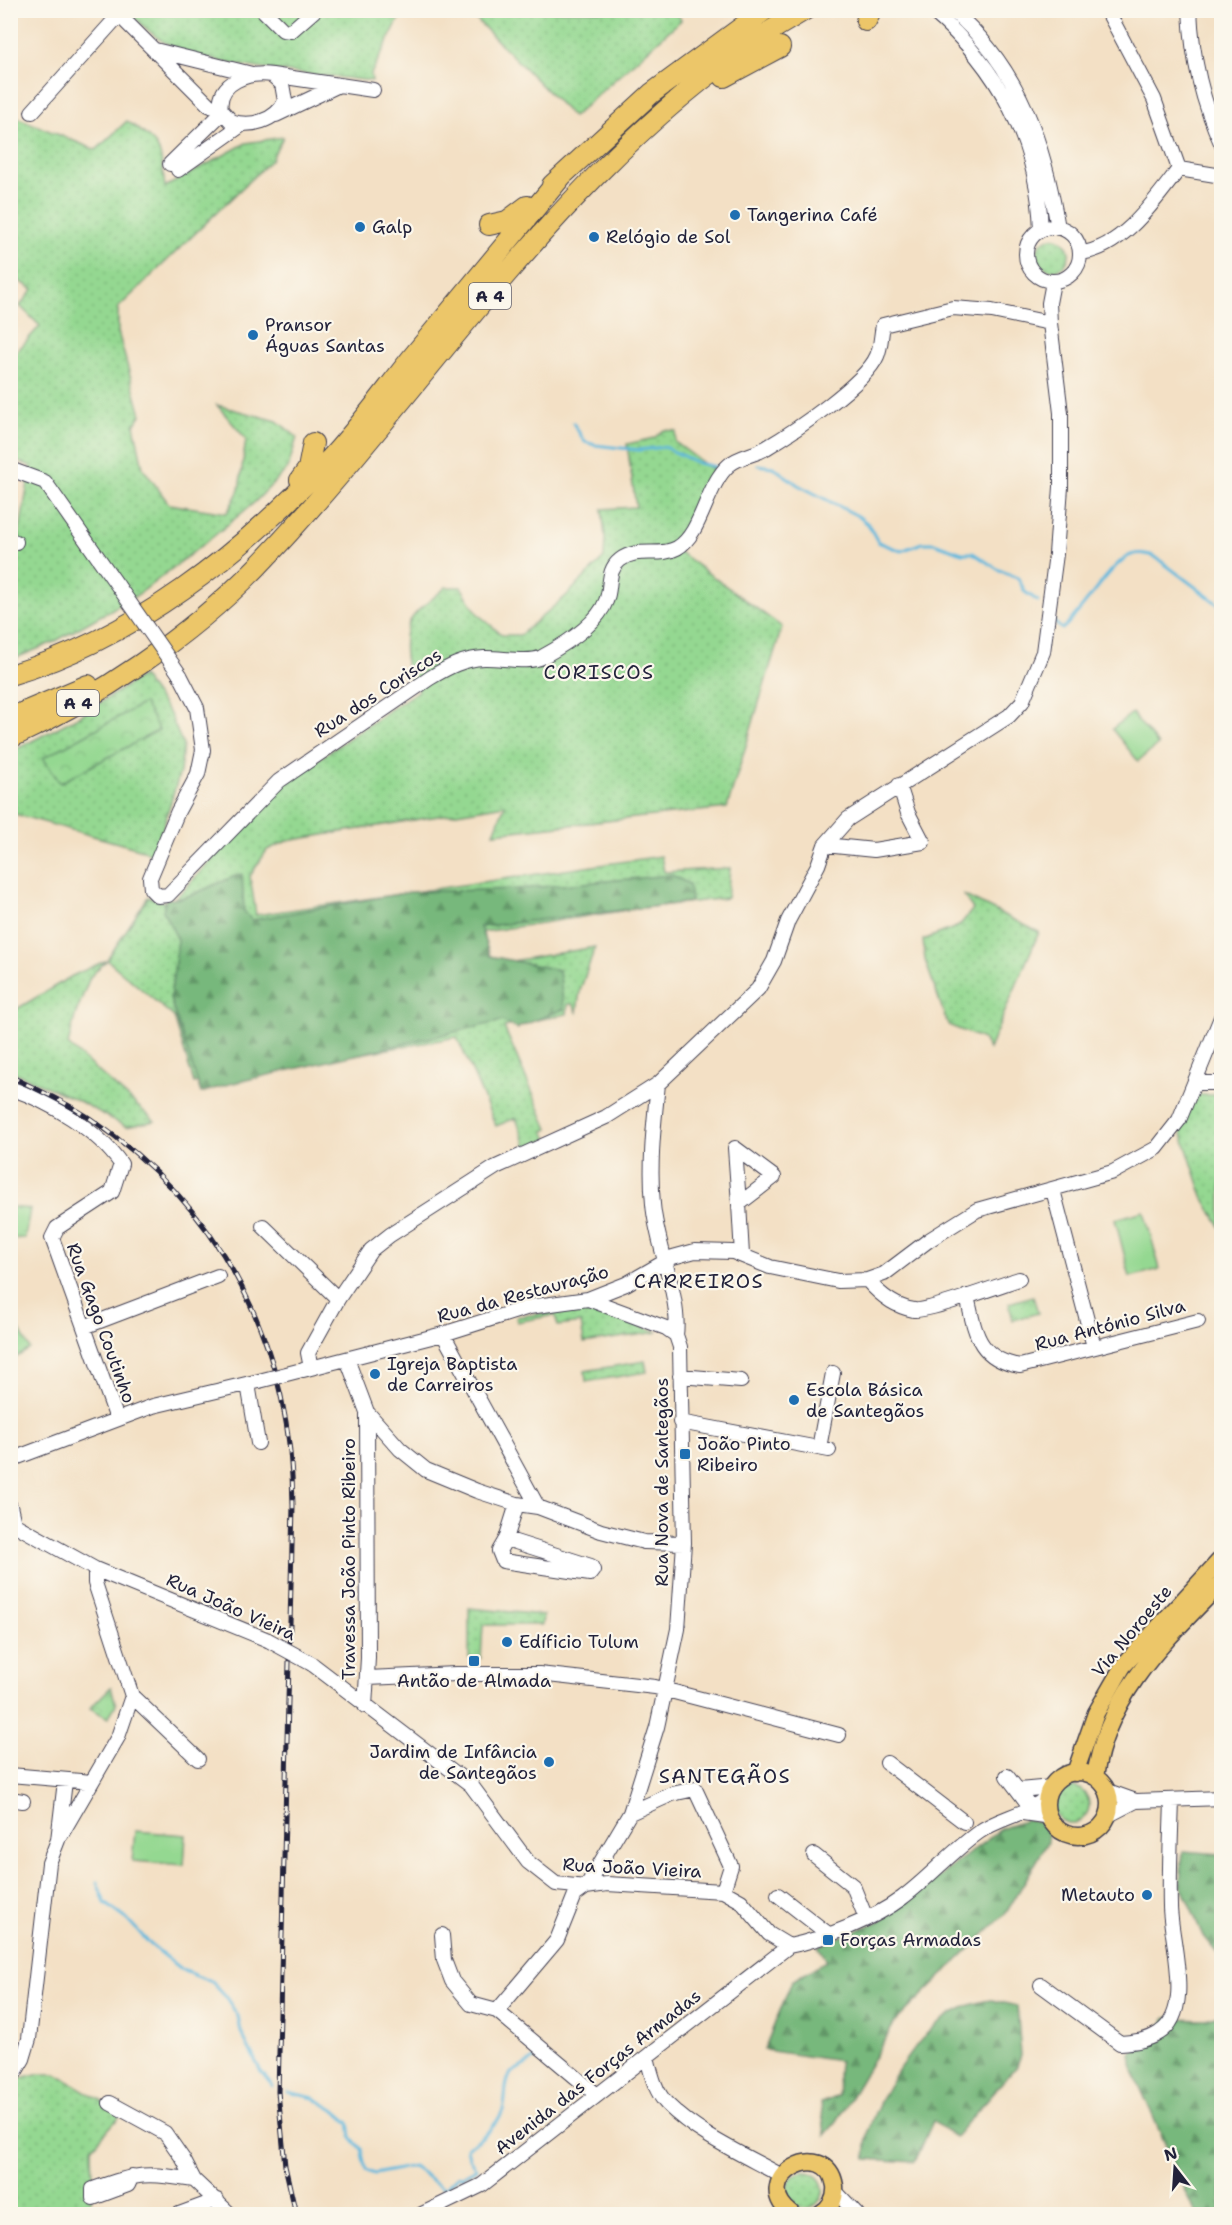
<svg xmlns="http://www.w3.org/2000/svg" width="1232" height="2225" font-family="'Shantell Sans',sans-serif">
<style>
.grass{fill:url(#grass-dots);stroke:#5b7d66;stroke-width:1.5}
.forest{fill:url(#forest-firs);stroke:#4c6d5b;stroke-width:1.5}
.park{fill:url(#park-crowns);stroke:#5b7d66;stroke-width:1.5}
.pitch{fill:#94d891;stroke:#5b7d66;stroke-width:1.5}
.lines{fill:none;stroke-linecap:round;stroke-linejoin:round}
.stream{stroke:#5fb8dd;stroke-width:3}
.minor-casing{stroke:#413e50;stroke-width:16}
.major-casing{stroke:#413e50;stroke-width:19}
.highway-casing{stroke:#413e50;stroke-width:22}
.minor{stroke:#fff;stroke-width:14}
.major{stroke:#ecc669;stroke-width:16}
.highway{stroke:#ecc669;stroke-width:20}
.rail-casing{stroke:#22223b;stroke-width:5}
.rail{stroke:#fbf7ec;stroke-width:3;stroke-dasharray:9;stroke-linecap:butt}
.minor-bridge-casing{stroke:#413e50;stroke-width:16;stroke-linecap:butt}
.minor-bridge{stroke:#fff;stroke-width:14}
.poi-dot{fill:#1f6fb2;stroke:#fbf7ec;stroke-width:2}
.labels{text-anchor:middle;stroke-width:4.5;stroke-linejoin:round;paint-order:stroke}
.shield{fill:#fbf7ec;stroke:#636270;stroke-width:1.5}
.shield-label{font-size:16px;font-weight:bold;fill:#22223b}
.poi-label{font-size:18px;fill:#22223b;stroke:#fbf7ec;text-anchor:start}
.street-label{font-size:18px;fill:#22223b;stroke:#fbf7ec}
.neighbourhood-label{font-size:20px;letter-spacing:1.5px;fill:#22223b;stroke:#fbf7ec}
</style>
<defs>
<pattern id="grass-dots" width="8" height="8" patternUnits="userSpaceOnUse" patternTransform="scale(1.5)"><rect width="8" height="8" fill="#94d891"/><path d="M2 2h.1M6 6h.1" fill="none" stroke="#7fb97e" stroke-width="1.8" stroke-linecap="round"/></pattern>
<pattern id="forest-firs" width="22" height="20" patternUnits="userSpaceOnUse" patternTransform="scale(1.5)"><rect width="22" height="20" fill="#77b87b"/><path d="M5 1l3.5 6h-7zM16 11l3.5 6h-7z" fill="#619566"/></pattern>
<pattern id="park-crowns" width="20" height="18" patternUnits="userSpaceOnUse" patternTransform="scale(1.5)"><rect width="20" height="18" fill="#94d891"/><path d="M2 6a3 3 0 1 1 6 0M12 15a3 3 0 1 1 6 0" fill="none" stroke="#7fb97e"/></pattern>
</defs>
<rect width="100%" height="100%" fill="#fbf7ec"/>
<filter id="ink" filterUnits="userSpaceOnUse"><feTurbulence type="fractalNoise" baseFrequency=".0167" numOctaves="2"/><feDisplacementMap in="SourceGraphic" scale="12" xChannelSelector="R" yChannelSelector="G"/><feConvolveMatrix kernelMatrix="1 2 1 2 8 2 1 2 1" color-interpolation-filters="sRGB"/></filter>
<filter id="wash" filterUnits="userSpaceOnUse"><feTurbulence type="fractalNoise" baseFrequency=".008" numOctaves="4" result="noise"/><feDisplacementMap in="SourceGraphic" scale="24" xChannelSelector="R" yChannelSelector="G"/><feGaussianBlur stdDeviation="1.35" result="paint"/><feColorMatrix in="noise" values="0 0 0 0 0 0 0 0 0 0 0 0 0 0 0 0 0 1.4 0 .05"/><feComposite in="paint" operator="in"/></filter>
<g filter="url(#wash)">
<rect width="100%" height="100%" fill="#f3e0c5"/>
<!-- grass -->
<path class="grass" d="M127,11h276l-32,63 1,7c-56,-7 -160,-12 -206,-38 -14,-7 -27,-22 -39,-32z
M676,11l5,9 -108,97 -105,-106z
M11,115l85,35 31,-29c37,27 32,23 38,66l81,-44 37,-6 -12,23 -153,148v24l23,83 -7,10 9,43 26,36 58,9 12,-23 7,-51 -29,-34 60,16 20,16 -9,31 -33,34 -41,34 -75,58 -85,48 -43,18v-114l6,1 14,-81 -20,-7 -1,-100 30,-33 -20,-20 13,-17 -22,-13z
M1037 254a16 16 0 1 1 32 0a16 16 0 1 1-32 0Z
M664,430l12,1 -1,11 35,26 8,2 -34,67 -13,9 111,81 -55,181 -233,25 11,-28 -218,36 -20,9 -17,26 6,39 405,-59 3,16 66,-4 -3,30 -93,11 -151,23 5,33 107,-18 -15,44 -3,21 -4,-8h-5l-1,10 -63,13 44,102 -4,2 4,8 -21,9 -11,-30 -20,8 -39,-89 -263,46 -20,-66 -67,-57 -17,17 -15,39 -7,29 87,76 -29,6 -45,-25 -70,-31 -1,-58 62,-37 35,-16 41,-63 20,6 15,-12 79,-88 22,-20 135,-93c-11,-11 -12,-18 -14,-34 -4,-40 13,-44 41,-69h15l17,27 24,21h18l46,-39 38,-38 1,-22 -3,-27 34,-2 -9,-63 27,-6z
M142,676l28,38 13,31 -3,27 -26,85 -11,-7 -132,-37v-61l67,-35z
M963,895l76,37 -50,117 -6,-10 -35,-14 -23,-65 -2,-20 36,-14 14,-17z
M1197,1095h24v133l-18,-31 -23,-69z
M574,1309h16l68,23 -74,11 -3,-20 -23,3 -3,-11 -38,7 -1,-5z
M645,1361l2,11 -61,10 -1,-11z
M469,1608l74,7 -1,10h-59l-2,33h-12z
M1053 1805a18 18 0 1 1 36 0a18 18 0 1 1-36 0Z
M36,2074h20l43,25 21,17 -28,32 1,36 -4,30h-78v-123l6,-12z
M787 2190a18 18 0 1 1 36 0a18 18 0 1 1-36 0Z"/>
<!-- forest -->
<path class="forest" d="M242,874l2,37 8,9 158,-28 107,-3 155,-14 17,9 2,18 -211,25 10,29 69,14 5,39 -45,18 -1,2 -16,-8 -273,63 -28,9 -31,-94 8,-59 -15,-29 3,-13c19,6 54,-19 76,-24z
M1027,1819l15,4 5,8 1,11 -42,71 -111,109 -58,99 -12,14 -4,-32 17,-7c2,-12 -2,-24 2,-35l-76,-11 28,-69 35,-21 -9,-14 64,-26 119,-91z
M1183,1851l38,3v104l-18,-22 -23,-53z
M992,2000l25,6 4,49 -4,10 -62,72 -22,-16 -18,41 -49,-3c-5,-40 41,-110 72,-136 15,-12 35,-21 54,-23z
M1221,2014v200h-25l-63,-143 -2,-17 13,-17 14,-5 8,-14 40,1z"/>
<!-- park -->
<path class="park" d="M144,703l15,27 -99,53 -17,-25z
M11,1207l19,2 -5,29 -14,1z
M1033,1296l5,17 -25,7 -4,-17z
M111,1687l5,18 -8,13 -18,-10z"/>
<!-- pitch -->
<path class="pitch" d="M1132,713l26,32 -20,16 -26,-32z
M1144,1211l16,58 -30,8 -15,-58z
M13,1318l17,31 -13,8 -6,-12v-25z
M135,1831l51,4 -2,30 -52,-4z"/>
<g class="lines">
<!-- stream -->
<path class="stream" d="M573,423l12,19 10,3 44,5 25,-3 34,16 18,4
M758,465l15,2 25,18 60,31 10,8 10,18 23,9 21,-8h12l28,10h11l26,17 19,8 7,14 13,9
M1052,620l10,9c19,-15 50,-68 69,-74 8,-3 15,-1 23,1l68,51
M97,1882l8,21 23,17 21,23 35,28 28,11 13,14 13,20 3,16 20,40 12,14
M288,2092l26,6 20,12 15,13 2,14 10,12 5,22 9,3 38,-8 31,23 15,-14 3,2 14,-8 -7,-11 -2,-11c13,-6 31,-23 36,-37 4,-14 0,-23 8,-37l24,-14"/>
</g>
</g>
<g filter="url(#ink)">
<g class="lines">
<!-- minor casing -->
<g class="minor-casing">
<path id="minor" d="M114,10l95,95 12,5 10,11c19,7 45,0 54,-20l-3,-17 -10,-9c-22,-3 -56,6 -51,35
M263,10l20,20 8,1 24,-21
M931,10c68,57 107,132 110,220
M952,10c68,58 92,133 106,218
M1107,10l47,89 25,70
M1190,10c2,48 12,92 32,135
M155,50l97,24
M272,75l101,15
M32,112l87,-97
M276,115l61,-29
M170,164l52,-51
M1179,169l43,7
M178,170l65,-46
M1026 254a27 27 0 1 1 54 0a27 27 0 1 1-54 0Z
M1081,253c42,-5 74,-53 98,-84
M10,469l35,13 73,104
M10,540l6,2
M180,675l17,33 6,42 -5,24 -20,37 -28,67 1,11 7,7 10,-1 111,-114 151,-103c18,-11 33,-19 54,-20 15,-1 46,6 58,-1 22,-12 55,-32 64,-56 6,-14 0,-30 14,-41 18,-14 39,-2 57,-12 25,-14 29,-63 52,-83 10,-9 26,-10 37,-17 27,-16 99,-64 111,-92 4,-9 4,-21 6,-31l70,-17 39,3 58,12
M825,845l49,5 49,-8 -15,-29 -9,-28
M1195,1083h27
M658,1084c-4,39 -9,80 -5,120 3,40 28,94 23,131
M10,1088c40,14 87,41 111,76l-9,28 -55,36 -5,10 65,181
M1053,1190l41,157
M739,1204l-4,-56 39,29 -35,27 3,51
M263,1226l75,73
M867,1280c13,15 28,27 47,30 13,2 87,-25 105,-31
M967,1296c8,35 10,63 53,70l178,-45
M84,1327l134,-51
M443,1334l95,173
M347,1359l20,53 33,37 26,21 51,21 40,13 21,3 63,24 43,11 40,1
M311,1368l-3,-15 30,-54 33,-49 19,-15 106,-68 110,-50 52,-33 100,-95 16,-28 14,-40 30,-56 7,-20 23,-26 161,-103 13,-14 21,-50 13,-98 5,-67v-74l-11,-90 -1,-20 4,-21
M303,1370l140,-36 86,-27 59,-8 38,-15 47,-27 22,-6 38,1 37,15 68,14 29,-1 17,-6 45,-34 48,-30 136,-38 44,-24 22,-28 43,-105
M680,1376l61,5
M248,1384l10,59
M680,1422l149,28
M819,1448l14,-75
M10,1460l143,-54 106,-25
M10,1506l4,18
M10,1522l85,47 173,71
M506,1539l85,27 2,4 -3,4 -87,-13 -4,-10 7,-12 11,-35
M95,1569v14l37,113 66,63
M312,1664l159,121 57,77 28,22 30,3 21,-3 116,7 18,10 28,33 20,12c35,-7 85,-27 113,-48 27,-20 49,-46 77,-66 21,-15 48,-17 68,-35
M368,1678l88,-4h83l116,13 184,48
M365,1706l3,-48 -1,-246
M887,1763l77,59
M10,1775l82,7
M1007,1776l25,33
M1019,1790l33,-3
M1108,1791l28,10 86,-3
M10,1799l13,2
M630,1813l42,-19 23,-5 36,77 -8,25
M1023,1813l21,3 7,4
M1109,1815l27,-14
M61,1835l57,-98 14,-41
M814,1855l39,31 13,32
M778,1895l49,38
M442,1935l2,25 8,21 19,23 26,7
M1041,1985l79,58c13,-1 27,-2 39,-10 36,-22 11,-94 11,-127 -1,-35 1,-71 2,-106
M497,2011l60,-71 18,-45 11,-8 44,-74 27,-86 21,-98 6,-86 -4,-196 -4,-12 -10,-7 -78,-29
M497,2011l100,84
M647,2057c4,16 8,35 20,47 31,31 77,51 115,72
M10,2081l13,-22 6,-20 20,-176 9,-23 7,-59
M110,2103l55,30 18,26 11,21 36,34
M132,2176l-4,9 -35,13v-9c46,-16 53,-17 101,-9
M835,2191l22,23
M179,2214l38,-14
M422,2214l60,-29 307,-239"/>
</g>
<!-- major casing -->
<g class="major-casing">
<path id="major" d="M1046 1804a32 32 0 1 1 64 0a32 32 0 1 1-64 0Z
M1075,1773l21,-60 27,-47 99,-108
M1095,1777c12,-84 71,-137 127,-195
M792,2214c-47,-35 35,-80 43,-28 1,12 -4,22 -14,28"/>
</g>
<!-- highway casing -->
<g class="highway-casing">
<path id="highway" d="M866,21l6,-11
M724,77l56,-30
M552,185l100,-92 113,-83
M489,225l18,-4 20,-15
M300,480l8,-11 5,-26
M10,675c125,-37 229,-120 317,-213 31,-33 58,-71 86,-106 49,-59 98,-119 148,-179
M10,718l78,-33
M10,738c87,-39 180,-102 246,-170 178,-185 321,-429 549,-558"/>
</g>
<!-- minor -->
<use href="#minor" class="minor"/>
<!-- major -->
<use href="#major" class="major"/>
<!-- highway -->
<use href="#highway" class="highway"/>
<!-- rail casing -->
<g class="rail-casing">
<path id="rail" d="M10,1076c28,14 56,26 81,43 133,91 201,227 202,387l-15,586 7,74 11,48"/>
</g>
<!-- rail -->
<use href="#rail" class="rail"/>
<!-- minor-bridge casing -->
<g class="minor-bridge-casing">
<path id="minor-bridge" d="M118,586l62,89
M259,1381l39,-10
M268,1640l44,24"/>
</g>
<!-- minor-bridge -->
<use href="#minor-bridge" class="minor-bridge"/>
</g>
</g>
<!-- markers -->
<g class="poi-dot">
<circle cx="735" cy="215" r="6"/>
<circle cx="360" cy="227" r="6"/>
<circle cx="594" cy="237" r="6"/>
<circle cx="253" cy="335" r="6"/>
<circle cx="375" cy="1374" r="6"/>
<circle cx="794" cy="1400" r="6"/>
<rect x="679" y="1448" width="12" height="12" rx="3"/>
<circle cx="507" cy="1642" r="6"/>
<rect x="468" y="1655" width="12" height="12" rx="3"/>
<circle cx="549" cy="1762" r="6"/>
<circle cx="1147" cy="1895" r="6"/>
<rect x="822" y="1934" width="12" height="12" rx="3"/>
</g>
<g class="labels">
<!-- shield labels -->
<g class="shield">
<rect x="469" y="283" width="42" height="26" rx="4.5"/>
<rect x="57" y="690" width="42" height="26" rx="4.5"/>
</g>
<g class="shield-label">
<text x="490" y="302">A 4</text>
<text x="78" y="709">A 4</text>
</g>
<!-- poi labels -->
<g class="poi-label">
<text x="747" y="221">Tangerina Café</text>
<text x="372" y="233">Galp</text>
<text x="606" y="243">Relógio de Sol</text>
<text x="265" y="331">Pransor<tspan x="265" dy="21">Águas Santas</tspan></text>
<text x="387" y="1370">Igreja Baptista<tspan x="387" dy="21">de Carreiros</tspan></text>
<text x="806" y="1396">Escola Básica<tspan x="806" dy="21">de Santegãos</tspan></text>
<text x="697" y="1450">João Pinto<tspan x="697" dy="21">Ribeiro</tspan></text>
<text x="519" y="1648">Edíficio Tulum</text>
<text x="474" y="1687" text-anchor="middle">Antão de Almada</text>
<text x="537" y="1758" text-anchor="end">Jardim de Infância<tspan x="537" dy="21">de Santegãos</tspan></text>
<text x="1135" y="1901" text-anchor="end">Metauto</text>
<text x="840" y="1946">Forças Armadas</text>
</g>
<!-- street labels -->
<g class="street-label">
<text transform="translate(378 693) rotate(-33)" y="6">Rua dos Coriscos</text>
<text transform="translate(523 1294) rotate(-15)" y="6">Rua da Restauração</text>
<text transform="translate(101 1323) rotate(70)" y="6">Rua Gago Coutinho</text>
<text transform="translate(1110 1325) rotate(-15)" y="6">Rua António Silva</text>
<text transform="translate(662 1482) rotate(-90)" y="6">Rua Nova de Santegãos</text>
<text transform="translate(349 1559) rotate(-90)" y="6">Travessa João Pinto Ribeiro</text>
<text transform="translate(231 1607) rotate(24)" y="6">Rua João Vieira</text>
<text transform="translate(1132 1631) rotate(-50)" y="6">Via Noroeste</text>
<text transform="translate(632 1868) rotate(3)" y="6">Rua João Vieira</text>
<text transform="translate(598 2072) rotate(-38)" y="6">Avenida das Forças Armadas</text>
</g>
<!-- neighbourhood labels -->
<g class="neighbourhood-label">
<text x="599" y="679">CORISCOS</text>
<text x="699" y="1288">CARREIROS</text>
<text x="725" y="1783">SANTEGÃOS</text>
</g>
</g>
<!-- margin -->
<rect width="1232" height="2225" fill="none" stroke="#fbf7ec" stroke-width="36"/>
<!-- north arrow -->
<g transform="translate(1175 2168) rotate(343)" stroke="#fbf7ec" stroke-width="4.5" paint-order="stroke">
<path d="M0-4.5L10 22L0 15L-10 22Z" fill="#22223b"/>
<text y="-9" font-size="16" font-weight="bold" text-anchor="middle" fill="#22223b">N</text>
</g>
</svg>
